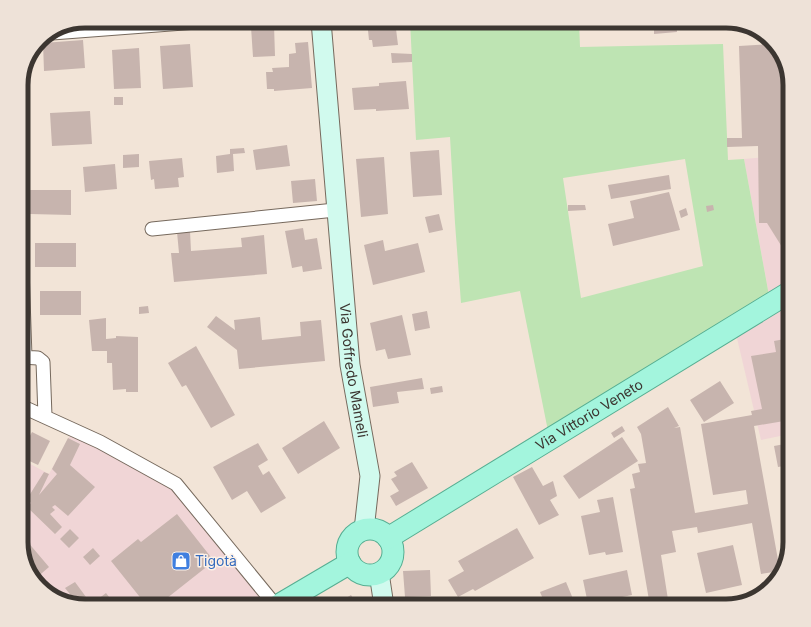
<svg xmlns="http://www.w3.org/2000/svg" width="811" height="627" font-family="Inter,sans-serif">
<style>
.commercial{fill:#f0d5d6}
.green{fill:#bee4b3;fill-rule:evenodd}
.building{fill:#c7b4ae}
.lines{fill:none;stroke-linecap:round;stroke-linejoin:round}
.street-casing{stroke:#76695d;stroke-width:15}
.secondary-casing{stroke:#76695d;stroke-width:21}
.primary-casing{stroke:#57ae92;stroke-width:23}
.street{stroke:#fff;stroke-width:13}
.secondary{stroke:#d1faee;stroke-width:19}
.primary{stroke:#a3f5dd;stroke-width:21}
.labels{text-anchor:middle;stroke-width:3;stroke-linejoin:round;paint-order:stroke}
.street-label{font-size:14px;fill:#3c3631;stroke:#fdf1e7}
.shop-label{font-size:14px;fill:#366cbe;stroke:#fdf1e7;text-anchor:start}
.rim{fill:none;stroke:#3c3631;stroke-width:5}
</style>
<rect width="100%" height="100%" fill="#f2e4d7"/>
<!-- commercial -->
<path class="commercial" d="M790,155v279l-29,6 -25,-106 36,-23 -28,-152z
M72,432l100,53 102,121h-189l-39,-13 -18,-23 -7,-24v-87l28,15z"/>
<!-- green -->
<path class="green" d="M410,21h169l1,26 143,-3 5,116 16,-1 28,153 -221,134 -31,-155 -59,12 -6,-80 -5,-86 -34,3zM685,159l18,107 -122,32 -18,-120z"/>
<!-- building -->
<path class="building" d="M367,21h28l3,24 -25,2 -1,-7h-3z
M588,21h28v1l-28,2z
M654,21h22l1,11 -23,2z
M274,25l1,31 -22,1 -2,-30z
M83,40l2,28 -41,3 -1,-28z
M308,42l4,46 -38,3v-2h-7l-1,-17h7l-1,-4 17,-1v-13l7,-1 -1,-10z
M190,44l3,43 -30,2 -3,-43z
M773,44l10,13 7,28v157l-8,5 -15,-24h-8l-1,-77 -31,1v-9h15l-3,-92z
M139,48l2,40 -27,1 -2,-39z
M391,53l21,1v8l-20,1z
M406,81l3,28 -33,2v-2l-22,1 -2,-22 27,-2v-3z
M114,97h9v8h-9z
M90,111l2,33 -40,2 -2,-33z
M287,145l3,21 -34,4 -3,-20z
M244,148l1,5 -12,1 1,17 -17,2 -1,-17 14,-2v-5z
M439,150l3,45 -29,2 -3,-45z
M139,154v13l-16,1v-13z
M384,157l4,57 -27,3 -5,-58z
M182,158l2,19 -6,1 1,9 -24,2 -1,-10 -3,1 -2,-19z
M115,164l2,25 -32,3 -2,-25z
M669,175l2,14 -60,10 -3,-14z
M315,179l2,22 -24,2 -2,-22z
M30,190h41v25l-41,-1z
M669,192l11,38 -67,16 -5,-22 26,-6 -4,-17z
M568,205h17l1,5 -18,1z
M713,205l1,5 -7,2 -1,-6z
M686,208l2,7 -7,3 -2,-7z
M439,214l4,16 -14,3 -4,-16z
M303,228l2,12 12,-2 5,31 -19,3 -1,-6 -10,2 -7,-37z
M190,231l1,20 51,-4 -1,-9 23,-3 3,39 -93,8 -3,-29h8l-2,-21z
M383,240l2,11 33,-8 7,29 -52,13 -9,-40z
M35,243h41v24h-41z
M40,291h41v24h-41z
M148,306l1,7 -10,1v-7z
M427,311l3,17 -15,3 -3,-17z
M402,315l9,40 -23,4 -3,-10 -9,2 -6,-28z
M216,316l19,14 -1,-10 26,-3 2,23 39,-4 -1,-14 21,-2 4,41 -86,8 -2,-19 -30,-23z
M106,318v21l10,-1v-2l22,1v55h-12v-3l-13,1 -1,-27h-5v-12h-15l-3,-31z
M790,338v82l-36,6 26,145 -19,3 -9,-51 -54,10 -1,-6 -25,4 4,21 -15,3 8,51h-19l-20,-117 5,-1 -3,-14 8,-2 -2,-8 8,-1 -5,-29 -4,-7 31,-20 11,19 -5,2 6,-1 15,86 53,-9 -2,-14 -33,5 -12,-71 51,-9 -1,-4 11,-2 -11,-53 25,-4 -2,-11z
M196,346l39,69 -24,13 -25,-43 -4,2 -14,-24z
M422,378l2,11 -27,3 2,11 -26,4 -3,-20z
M720,381l14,22 -30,19 -14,-22z
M442,386l1,6 -12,2 -1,-6z
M324,421l16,27 -42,26 -16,-26z
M622,426l3,5 -11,7 -3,-5z
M32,432l18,9 -12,24 -17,-8v-4z
M622,437l16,24 -59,38 -16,-23z
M68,438l12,6 -10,21 25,22 -27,29 -13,-11 -3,2 3,3 -5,4 12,13 -7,7 -28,-27 4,-4 -4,-4 17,-27 5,2 -10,21 18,-21 -5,-5z
M258,443l10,17 -10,6 5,9 6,-4 17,27 -25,15 -14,-22 -15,9 -19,-33z
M790,443v22l-12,2 -4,-21z
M412,462l16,26 -32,18 -6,-10 9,-5 -8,-12 6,-3 -3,-4z
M532,467l11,19 10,-5 4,15 -7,4 9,15 -20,10 -26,-48z
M613,497l10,55 -17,3 -1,-3 -16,3 -8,-39 19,-4 -3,-12z
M177,514l37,47 -57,45h-10l-36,-45 27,-22 3,3z
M517,528l17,30 -59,33 -2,-2 -15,8 -10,-17 16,-9 -6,-10z
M70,529l9,9 -10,10 -9,-9z
M21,534l28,33 -14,12 -7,-9 -7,-24z
M733,545l9,40 -36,8 -9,-40z
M93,548l7,8 -10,9 -7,-8z
M430,570l1,26 -26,1 -2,-26z
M627,570l5,25 -44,9 -5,-24z
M75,582l11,15 -9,6 -12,-15z
M566,582l10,24h-30l-6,-14z
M106,593l10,13h-27z
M351,595l7,11h-20l-2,-2z"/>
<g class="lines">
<!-- street casing -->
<g class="street-casing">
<path id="street" d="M52,33l158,-12
M152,229l183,-19
M21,238l4,119
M21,357l17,1 5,4 2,54
M21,406l79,36 76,42 100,122"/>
</g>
<!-- secondary casing -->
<g class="secondary-casing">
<g id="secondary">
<path id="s1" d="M321,21l29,344 20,111 -6,54"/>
<path d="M379,573l5,33"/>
</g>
</g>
<!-- primary casing -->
<g class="primary-casing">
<g id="primary">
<circle cx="370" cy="552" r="23"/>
<path id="s2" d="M388,538l402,-246"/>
<path d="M277,606l73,-43"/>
</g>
</g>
<!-- street -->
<use href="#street" class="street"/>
<!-- secondary -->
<use href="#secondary" class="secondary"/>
<!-- primary -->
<use href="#primary" class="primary"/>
</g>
<!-- icons -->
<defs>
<g id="shop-square" transform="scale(1)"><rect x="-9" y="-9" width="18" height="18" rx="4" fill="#3f7fe0" stroke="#fdf1e7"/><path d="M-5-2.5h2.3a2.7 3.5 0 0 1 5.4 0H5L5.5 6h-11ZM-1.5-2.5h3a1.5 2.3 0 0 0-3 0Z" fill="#fff"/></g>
</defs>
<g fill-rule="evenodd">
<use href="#shop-square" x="181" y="561"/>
</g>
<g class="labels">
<!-- street labels -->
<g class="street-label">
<text dy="5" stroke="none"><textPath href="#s1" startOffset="351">Via Goffredo Mameli</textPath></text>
<text dy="5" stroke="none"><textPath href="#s2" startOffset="236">Via Vittorio Veneto</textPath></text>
</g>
<!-- shop labels -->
<g class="shop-label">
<text x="195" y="566">Tigotà</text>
</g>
</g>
<!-- crop -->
<path d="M0 0H811V627H0ZM85 28H726A57 57 0 0 1 783 85V542A57 57 0 0 1 726 599H85A57 57 0 0 1 28 542V85A57 57 0 0 1 85 28Z" fill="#eee2d8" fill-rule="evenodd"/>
<path class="rim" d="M85 28H726A57 57 0 0 1 783 85V542A57 57 0 0 1 726 599H85A57 57 0 0 1 28 542V85A57 57 0 0 1 85 28Z"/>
</svg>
